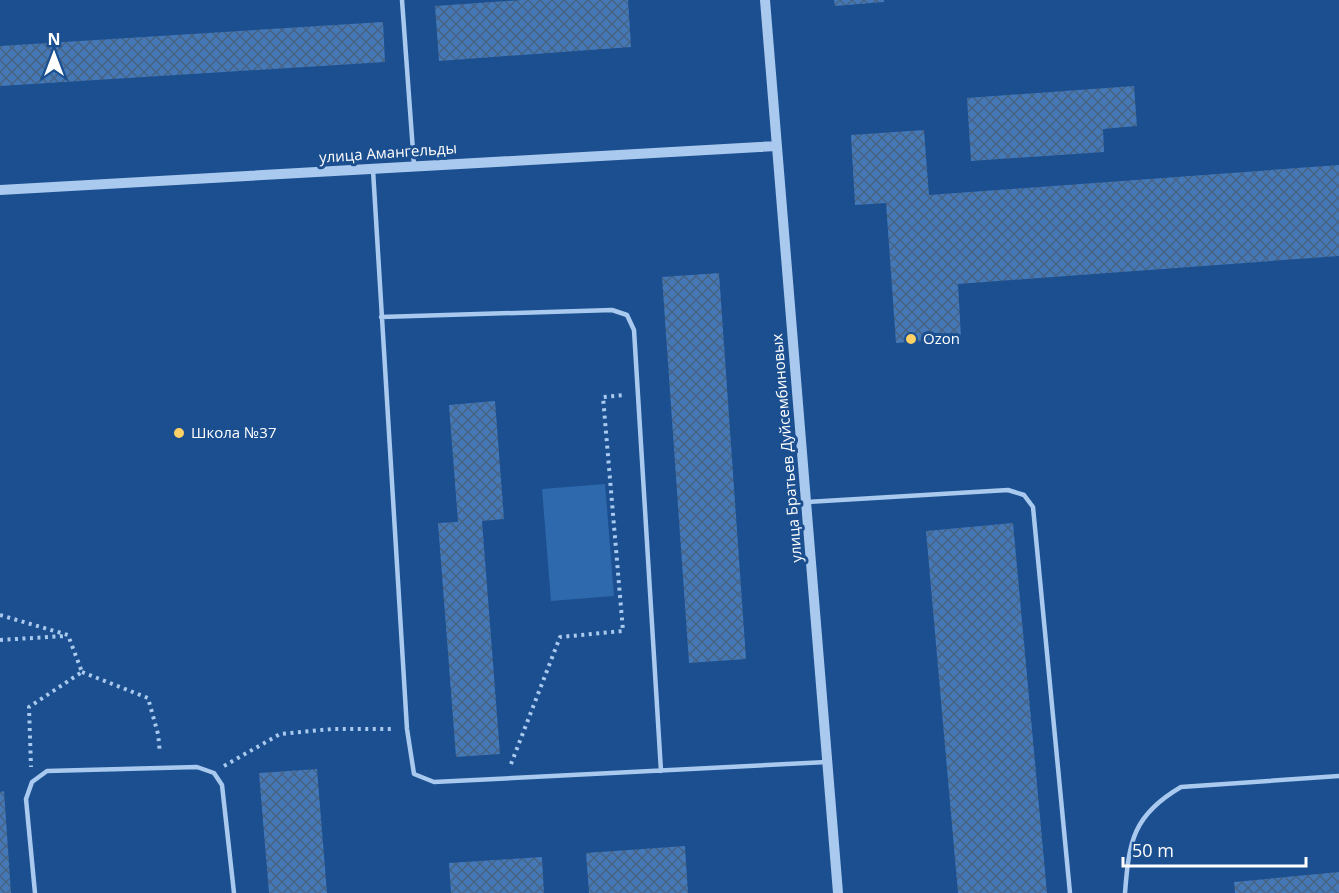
<svg xmlns="http://www.w3.org/2000/svg" width="1339" height="893" font-family="'Open Sans',sans-serif">
<style>
.pitch{fill:#2e69ad}
.building{fill:url(#building-cross-hatch)}
.lines{fill:none;stroke-linecap:round;stroke-linejoin:round}
.path{stroke:#a9c9ee;stroke-width:4;stroke-dasharray:3 4.5;stroke-linecap:butt}
.service{stroke:#a9c9ee;stroke-width:4.5}
.tertiary{stroke:#a9c9ee;stroke-width:10}
.poi-dot{fill:#ffd166;stroke:#1b4f8f;stroke-width:2}
.labels{text-anchor:middle;stroke-width:6;stroke-linejoin:round;paint-order:stroke}
.street-label{font-size:15px;fill:#fff;stroke:#1b4f8f}
.poi-label{font-size:15px;fill:#fff;stroke:#1b4f8f;text-anchor:start}
</style>
<defs>
<pattern id="building-cross-hatch" width="8" height="8" patternUnits="userSpaceOnUse" patternTransform="scale(1.5)"><rect width="8" height="8" fill="#4478b7"/><path d="M0 0l8 8M0 8l8-8" fill="none" stroke="#486282"/></pattern>
</defs>
<rect width="100%" height="100%" fill="#1b4f8f"/>
<!-- pitch -->
<path class="pitch" d="M605,484l9,112 -63,5 -9,-112z"/>
<!-- building -->
<path class="building" d="M522,0h106l3,47 -192,14 -4,-55z
M834,0h50v2l-49,4z
M383,22l2,40 -385,24v-40z
M1134,86l3,40 -34,3 1,23 -133,9 -4,-63z
M924,130l5,65 410,-30v91l-381,28 3,54 -65,5 -10,-140 -31,2 -4,-70z
M719,273l27,386 -57,4 -27,-386z
M495,401l9,118 -22,2 18,233 -44,3 -18,-234 20,-1 -9,-117z
M1013,523l34,370h-89l-32,-362z
M317,769l10,124h-58l-10,-120z
M4,791l7,102h-11v-101z
M685,846l3,47h-99l-3,-40z
M542,857l2,36h-93l-2,-30z
M1339,872v21h-104l-1,-11z"/>
<g class="lines">
<!-- path -->
<path class="path" d="M0,615l68,20 14,37 -53,35 2,60
M0,640l65,-4
M82,672l66,26 10,36 2,19
M511,764l49,-127 63,-6 -20,-234 22,-2
M224,766l56,-32 52,-5h62"/>
<!-- service -->
<path class="service" d="M402,0l12,165
M373,170l34,559 7,45 20,8 393,-20
M381,317l231,-7 15,5 7,15 27,441
M807,502l201,-12 16,5 9,12 37,386
M35,893l-9,-94 6,-17 15,-11 150,-4 17,6 8,12 12,108
M1125,893c4,-52 8,-78 56,-106l158,-11"/>
<!-- tertiary -->
<path class="tertiary" d="M765,0l73,893
M0,190l777,-44"/>
</g>
<!-- markers -->
<g class="poi-dot">
<circle cx="911" cy="339" r="6"/>
<circle cx="179" cy="433" r="6"/>
</g>
<g class="labels">
<!-- street labels -->
<g class="street-label">
<text transform="translate(388 153) rotate(-4)" y="5">улица Амангельды</text>
<text transform="translate(787 448) rotate(-95)" y="5">улица Братьев Дуйсембиновых</text>
</g>
<!-- poi labels -->
<g class="poi-label">
<text x="923" y="344">Ozon</text>
<text x="191" y="438">Школа №37</text>
</g>
</g>
<!-- north arrow -->
<g transform="translate(54 54)" stroke="#1b4f8f" stroke-width="4.5" paint-order="stroke">
<path d="M0-4.5L10 22L0 15L-10 22Z" fill="#ffffff"/>
<text y="-9" font-size="16" font-weight="bold" text-anchor="middle" fill="#ffffff">N</text>
</g>
<!-- scale -->
<path d="M1123 857v9h183v-9" fill="none" stroke="#ffffff" stroke-width="3"/>
<text x="1132" y="857" font-size="18" fill="#ffffff" stroke="#1b4f8f" stroke-width="4.5" paint-order="stroke">50 m</text>
</svg>
